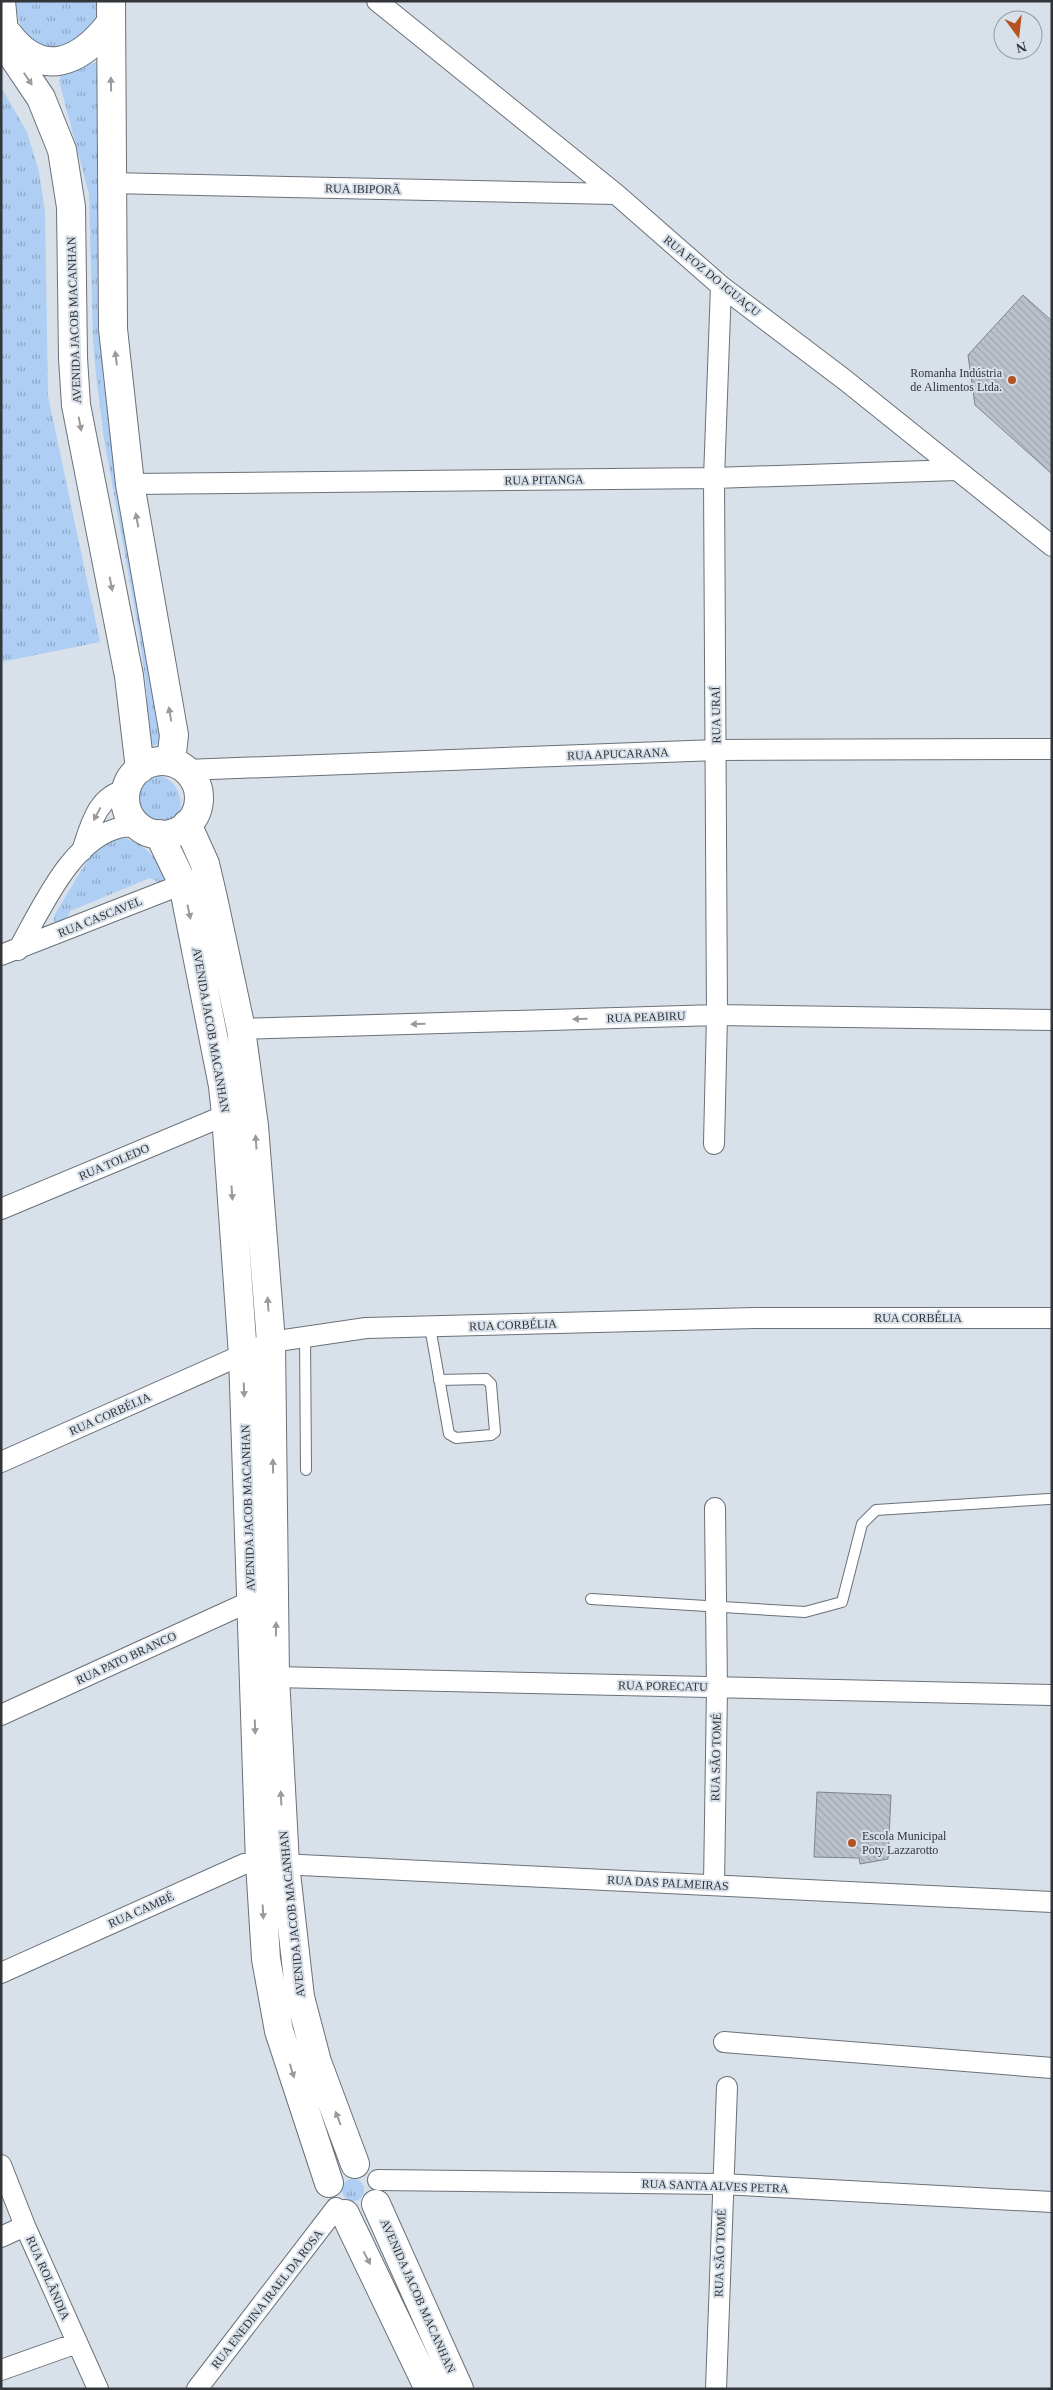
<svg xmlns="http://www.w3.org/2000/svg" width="1053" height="2390" font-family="Georgia,serif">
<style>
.grass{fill:url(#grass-tufts)}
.building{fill:url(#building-back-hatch);stroke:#7e858e}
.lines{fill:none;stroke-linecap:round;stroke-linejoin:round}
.service-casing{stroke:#6a7179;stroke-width:12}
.minor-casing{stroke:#6a7179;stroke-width:22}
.secondary-casing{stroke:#6a7179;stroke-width:30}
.service{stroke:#fff;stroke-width:10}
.minor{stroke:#fff;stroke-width:20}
.secondary{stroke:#fff;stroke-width:28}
.oneway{fill:#989a9c}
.poi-dot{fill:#b65120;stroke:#d8e0e9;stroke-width:2}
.labels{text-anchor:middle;stroke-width:4;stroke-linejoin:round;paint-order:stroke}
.street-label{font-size:12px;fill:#323539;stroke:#d8e0e9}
.poi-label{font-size:12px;fill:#323539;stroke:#d8e0e9;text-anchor:end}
</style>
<defs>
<pattern id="grass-tufts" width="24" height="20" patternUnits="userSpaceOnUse" patternTransform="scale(1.25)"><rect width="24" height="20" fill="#aecef4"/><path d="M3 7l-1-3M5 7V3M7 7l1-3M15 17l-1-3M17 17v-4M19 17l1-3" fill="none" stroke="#8ea8c7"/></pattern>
<pattern id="building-back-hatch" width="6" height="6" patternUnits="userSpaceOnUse" patternTransform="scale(1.25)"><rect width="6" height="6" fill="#bac1cb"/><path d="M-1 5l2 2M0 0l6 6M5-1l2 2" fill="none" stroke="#a0a6af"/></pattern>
</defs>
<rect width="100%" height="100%" fill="#d8e0e9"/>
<!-- grass -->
<path class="grass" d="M16,1h85c-1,5 -1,11 -2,16 -4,9 -12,13 -19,19 -35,26 -63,6 -64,-35z
M96,62l2,6v198l5,112 12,81 52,282 -24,8 4,-29v-26l-8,-61 -35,-194 -8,-65 -3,-34 -4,-146 -30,-113 2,-6z
M1,87l26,45 12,40 6,39 3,185 52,246 -99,20z
M154,776c19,-3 33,24 24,40l-15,7 -15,-5c-12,-13 -12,-36 6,-42z
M118,837c24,3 41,21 47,44l-3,3 -12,-6 -80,33 -6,16 -10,-5v-6l40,-67z
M342 2190a11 11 0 1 1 22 0a11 11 0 1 1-22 0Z"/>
<!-- building -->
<path class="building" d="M1023,295l29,26v153l-77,-69 -7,-50z
M817,1792l74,3 -3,64 -28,5 -1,-6 -45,-1z"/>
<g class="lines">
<!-- service casing -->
<g class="service-casing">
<path id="service" d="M430,1327l19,107 7,4 35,-3 4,-3 -4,-48 -5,-5 -47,1
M305,1337l1,133
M591,1599l214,13 37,-10 20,-78 14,-14 173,-11"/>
</g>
<!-- minor casing -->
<g class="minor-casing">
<path id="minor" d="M377,1l239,193 105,92 124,94 207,166
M110,183l506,11
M130,484l584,-6 243,-8
M185,770l532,-20 335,-1
M82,851c8,-24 15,-56 44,-61
M18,950c23,-40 54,-114 105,-123 6,-1 13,1 19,2
M1,955l182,-71
M241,1029l476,-14 335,5
M714,1144l3,-129 -3,-537 7,-192
M1,1209l225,-94
M1,1462l270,-120 95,-14 389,-10h297
M275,1677l777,18
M1,1715l250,-114
M714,1885l3,-197 -2,-180
M1,1973l243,-109 16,-1 792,39
M724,2042l328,26
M1,2165l24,61 73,163
M378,2180l344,4 330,18
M1,2237l24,-11
M1,2370l76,-27
M197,2389l139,-181
M716,2389l11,-302"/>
</g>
<!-- secondary casing -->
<g class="secondary-casing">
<path id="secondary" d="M1,1l3,32 8,22 29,43 21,52 9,57 2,151 3,47 53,271 11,93
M111,1l2,328 17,155 44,251 -3,27
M8,34c35,46 72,28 102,-10
M125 798a37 37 0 1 1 74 0a37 37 0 1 1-74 0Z
M187,824l18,40 8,34 28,131 13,97 17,216 4,335 10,187 15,133 17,65 38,102
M159,834l24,50 40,202 3,29 17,240 17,508 6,96 13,72 50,152
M376,2204l83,185
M345,2214l84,175"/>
</g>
<!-- service -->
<use href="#service" class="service"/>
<!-- minor -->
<use href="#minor" class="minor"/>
<!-- secondary -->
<use href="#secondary" class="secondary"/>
</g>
<!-- one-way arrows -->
<defs><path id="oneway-solid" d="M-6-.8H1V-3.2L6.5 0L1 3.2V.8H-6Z" transform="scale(1.25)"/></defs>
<g class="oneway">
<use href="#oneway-solid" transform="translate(28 79) rotate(56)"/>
<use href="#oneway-solid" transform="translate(111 84) rotate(-91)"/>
<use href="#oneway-solid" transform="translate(116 358) rotate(-97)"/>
<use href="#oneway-solid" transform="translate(80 424) rotate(79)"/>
<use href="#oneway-solid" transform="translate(137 520) rotate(-100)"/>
<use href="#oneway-solid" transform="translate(111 584) rotate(79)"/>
<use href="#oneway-solid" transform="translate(170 714) rotate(-100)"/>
<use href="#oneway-solid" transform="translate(97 814) rotate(118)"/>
<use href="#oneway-solid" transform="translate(189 912) rotate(78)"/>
<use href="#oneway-solid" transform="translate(580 1019) rotate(178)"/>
<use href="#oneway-solid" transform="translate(418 1024) rotate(178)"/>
<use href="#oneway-solid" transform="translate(256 1142) rotate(-94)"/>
<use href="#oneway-solid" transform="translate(232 1193) rotate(86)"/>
<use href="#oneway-solid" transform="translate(268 1304) rotate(-94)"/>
<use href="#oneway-solid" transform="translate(244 1390) rotate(88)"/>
<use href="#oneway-solid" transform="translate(273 1466) rotate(-91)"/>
<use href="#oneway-solid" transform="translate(276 1629) rotate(-89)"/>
<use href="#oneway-solid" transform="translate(255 1727) rotate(88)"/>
<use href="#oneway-solid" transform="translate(281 1798) rotate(-93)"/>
<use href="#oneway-solid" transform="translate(263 1912) rotate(87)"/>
<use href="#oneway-solid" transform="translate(292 2071) rotate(73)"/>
<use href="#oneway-solid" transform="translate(338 2118) rotate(-111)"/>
<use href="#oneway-solid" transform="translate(367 2258) rotate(62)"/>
</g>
<!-- markers -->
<g class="poi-dot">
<circle cx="1012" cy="380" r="5"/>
<circle cx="852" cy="1843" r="5"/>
</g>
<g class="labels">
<!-- street labels -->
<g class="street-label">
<text transform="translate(363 189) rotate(1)" y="4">RUA IBIPORÃ</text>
<text transform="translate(712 276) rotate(39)" y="4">RUA FOZ DO IGUAÇU</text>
<text transform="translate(74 320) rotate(-92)" y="4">AVENIDA JACOB MACANHAN</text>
<text transform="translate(544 480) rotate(-1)" y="4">RUA PITANGA</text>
<text transform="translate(716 715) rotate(-91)" y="4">RUA URAÍ</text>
<text transform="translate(618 754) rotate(-2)" y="4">RUA APUCARANA</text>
<text transform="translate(100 917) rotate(-22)" y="4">RUA CASCAVEL</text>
<text transform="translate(646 1017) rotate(-2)" y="4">RUA PEABIRU</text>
<text transform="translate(211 1030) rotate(80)" y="4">AVENIDA JACOB MACANHAN</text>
<text transform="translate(114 1162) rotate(-23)" y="4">RUA TOLEDO</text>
<text x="918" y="1322">RUA CORBÉLIA</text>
<text transform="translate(513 1325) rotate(-2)" y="4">RUA CORBÉLIA</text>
<text transform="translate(110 1414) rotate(-24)" y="4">RUA CORBÉLIA</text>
<text transform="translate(248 1508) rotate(-92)" y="4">AVENIDA JACOB MACANHAN</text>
<text transform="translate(126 1658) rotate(-25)" y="4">RUA PATO BRANCO</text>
<text transform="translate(663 1686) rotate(1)" y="4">RUA PORECATU</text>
<text transform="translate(716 1757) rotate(-89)" y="4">RUA SÃO TOMÉ</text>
<text transform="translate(668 1883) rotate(3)" y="4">RUA DAS PALMEIRAS</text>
<text transform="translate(141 1910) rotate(-24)" y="4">RUA CAMBÉ</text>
<text transform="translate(292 1914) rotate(-96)" y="4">AVENIDA JACOB MACANHAN</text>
<text transform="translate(715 2186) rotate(2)" y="4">RUA SANTA ALVES PETRA</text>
<text transform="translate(720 2253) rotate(-88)" y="4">RUA SÃO TOMÉ</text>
<text transform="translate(48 2278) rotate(66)" y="4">RUA ROLÂNDIA</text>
<text transform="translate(418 2296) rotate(66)" y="4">AVENIDA JACOB MACANHAN</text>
<text transform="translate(267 2299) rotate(-52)" y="4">RUA ENEDINA IRAEL DA ROSA</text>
</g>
<!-- poi labels -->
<g class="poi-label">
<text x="1002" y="377">Romanha Indústria<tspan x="1002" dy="14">de Alimentos Ltda.</tspan></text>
<text x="862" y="1840" text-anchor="start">Escola Municipal<tspan x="862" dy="14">Poty Lazzarotto</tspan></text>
</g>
</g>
<!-- border -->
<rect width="1053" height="2390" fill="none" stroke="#323539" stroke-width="5"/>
<!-- north arrow -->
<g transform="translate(1018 35) rotate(165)"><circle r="24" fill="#d8e0e9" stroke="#969ca3"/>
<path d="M0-4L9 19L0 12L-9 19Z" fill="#b65120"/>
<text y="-8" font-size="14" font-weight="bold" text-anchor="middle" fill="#323539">N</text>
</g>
</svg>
